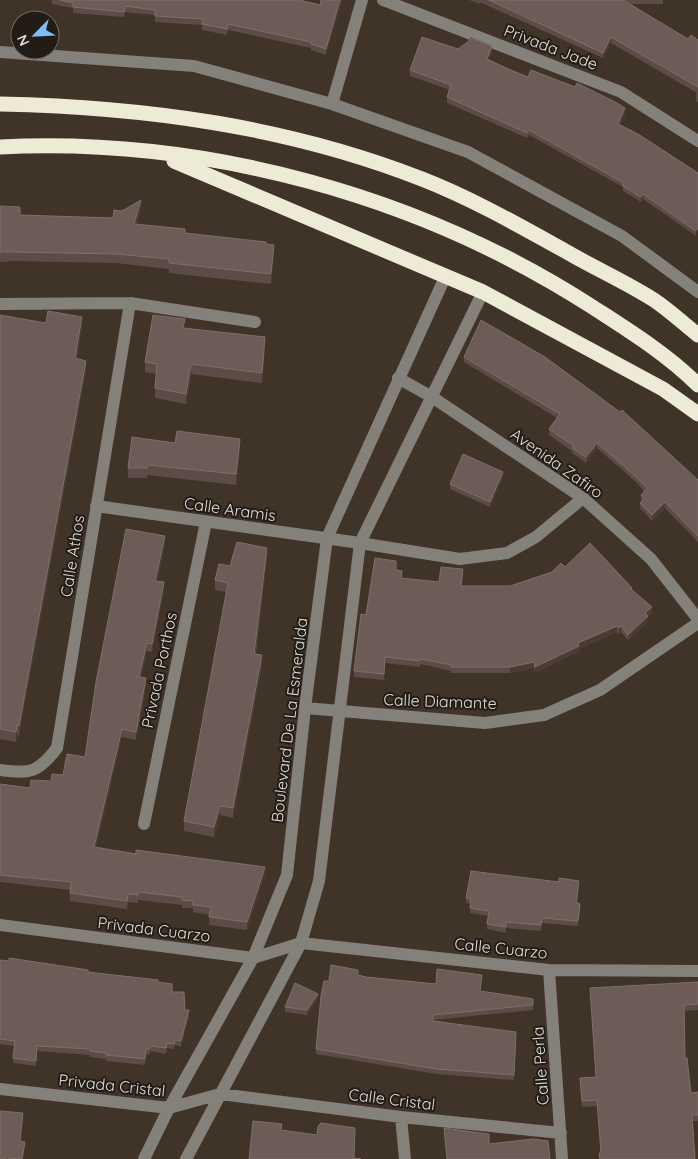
<svg xmlns="http://www.w3.org/2000/svg" width="698" height="1159" font-family="Quicksand,sans-serif">
<style>
.lines{fill:none;stroke-linecap:round;stroke-linejoin:round}
.minor{stroke:#838179;stroke-width:12}
.highway{stroke:#edead5;stroke-width:15}
.wall{fill:#5d4b48}
.shaded-wall{fill:#4b3b34}
.building{fill:#6c5b57;stroke:#7e6f6a}
.labels{text-anchor:middle;stroke-width:4;stroke-linejoin:round;paint-order:stroke}
.street-label{font-size:16px;fill:#e4dcd4;stroke:#221c17}
</style>
<rect width="100%" height="100%" fill="#403327"/>
<g class="lines">
<!-- minor -->
<path class="minor" d="M383,0l238,92 77,49
M0,52l194,14 138,38 136,48 154,84 76,56
M332,104l30,-104
M0,304l130,-1 125,19
M398,378l34,19 151,101 68,61 47,60
M96,506l264,37 100,16 47,-6 29,-16 47,-39
M305,708l180,15 59,-8 56,-25 98,-67
M0,770c30,4 38,3 57,-22l73,-445
M144,824l62,-302
M0,925l253,33 48,-15 248,27 149,1
M549,970l13,189
M0,1089l169,19 51,-14 181,23 160,16
M401,1117l4,42
M144,1159l25,-51 84,-150 34,-83 18,-167 22,-170 119,-263
M186,1159l115,-216 18,-62 41,-338 123,-251"/>
<!-- highway -->
<path class="highway" d="M0,104c144,3 287,22 422,75 51,20 98,47 145,73 29,17 59,30 87,48 15,10 30,24 44,35
M0,147c206,-10 418,48 591,159 37,24 76,48 107,79
M174,161l309,131 180,97 35,25"/>
</g>
<!-- wall -->
<path class="wall" d="M52,0h247l21,5 22,-5 -16,55 -15,-5v-2l-83,-18 -1,5 -25,-5v-5l-47,-3v-7l-30,-3 -1,5 -51,-4v-5l-21,-4z
M469,0h194v4h-33l58,35 10,1v62l-2,-1v-6l1,-2 -86,-50 -8,15 -123,-56v2z
M469,41l23,10 -4,8 20,10 117,45 -5,11 78,48 -2,63 -53,-37 -2,3 -18,-11v-4l-94,-52 -2,3 -80,-35v-6l3,-7 -40,-14v-6l48,-21z
M0,206l20,9 93,3 9,-7 19,-2 -4,15 48,9 81,11 8,10 -3,30 -102,-11v-4l-53,-6 -102,-2 -14,1z
M0,315l46,8 36,4 -5,31 9,13 -67,364h-2l-1,7 -16,-3z
M185,329l80,18 -3,36 -71,-9 -5,30 -31,-6v-10l1,-14 -11,-2v-10z
M464,357l234,123v62l-33,-34 -13,13 -12,-13v-5l1,-2v-6l3,-4 -9,-10 -38,-33 -11,15 -14,-10v-2l-23,-16v-6l8,-11 -93,-56z
M175,443l65,6 -4,36 -88,-10 -1,3h-19v-10z
M503,477l-13,30 -40,-18v-5z
M165,543l-8,38 7,9 -12,62 -5,-1 -6,26 5,8 -10,55 -14,-3 -26,110 169,27 -18,56 -38,-5 1,-10 -17,-3v-4h-11v-3l-44,-5v3l-10,-1 -1,7 -57,-8v-11l-70,-8v-98l30,4 21,-7 12,-6 22,-18z
M267,557l-11,97 6,11 -29,153 -13,-3 -6,22 -30,-6v-10l42,-229 -11,-2v-10l15,-14z
M565,567l67,23 20,23 -4,3v6l-20,18 -7,-8 -2,2 -2,-2 -38,17v2l-44,22 -1,-5 -24,5h-59v-2l-30,-7 -1,3 -35,-4 -1,17 -30,-3v-6l12,-56 30,-45 6,8 37,4 24,-7 -2,11h49z
M579,886l-2,17 3,6 -2,17 -36,-3 -1,8 -35,-3v5l-19,-4 1,-13 -18,-3 1,-9 -5,-1v-5z
M0,960l158,22 14,10 13,18 4,6 -8,31 -6,-2 -1,4 -7,-1 -1,6 -16,-3 -1,4 -3,-1 -1,11 -39,-4v-2l-16,-2v-2l-53,-4 -1,15 -23,-3 1,-17 -14,-2z
M358,975l8,2 70,7 46,-4 -2,11 53,8v11l-100,10v1l83,16 -2,43 -78,-6 -120,-20v-5l13,-68z
M698,982v28l-14,1 1,47 6,35 7,-1v29h-5l2,38h-96v-6h2l-4,-47 -15,1 -2,-23v-6l16,-1 -6,-89z
M318,999l-11,16 -22,-3v-5z"/>
<!-- shaded-wall -->
<path class="shaded-wall" d="M340,0h2l-16,55v-6z
M611,37v6l-8,15v-5z
M492,46v5l-5,13v-5z
M625,108v6l-7,15v-5z
M643,194v5l-2,3v-5z
M141,200v9l-7,25v-10z
M274,245v9l-3,30v-10z
M82,317v10l-7,40v-9z
M265,337v10l-3,36v-10z
M86,361v10l-67,364v-9z
M191,364v10l-5,30v-10z
M240,439v10l-4,36v-11z
M597,443v5l-11,15v-6z
M503,472v5l-13,30v-5z
M665,502v6l-13,13v-6z
M165,536v7l-10,45v-7z
M267,548v9l-13,107v-10z
M164,582v8l-12,62v-8z
M652,607v6l-4,3v6l-20,18v-5l17,-22z
M617,626v6l-38,17v2l-44,22v-6l43,-24z
M621,626v6l-2,2v-6z
M147,643v8l-8,34v-8z
M262,655v10l-29,153v-10z
M534,662v6l-24,5v-6z
M146,678v7l-10,55v-8z
M17,725v10l-1,7v-10z
M122,729v8l-28,118v-8z
M220,806v9l-6,22v-10z
M265,867v7l-18,56v-8z
M318,994v5l-11,16v-5z
M189,1010v6l-8,31v-6z
M25,1142v5l-2,12h-1z"/>
<!-- building -->
<path class="building" d="M60,0h239l21,5 1,-5h19l-14,49 -15,-5v-2l-83,-18 -1,5 -25,-5 1,-5 -48,-3v-6l-30,-4 -1,6 -51,-5v-4z
M489,0h134l65,39 3,-4 7,5v47l-87,-50 -8,16z
M422,37l36,12 11,-8 1,-4 22,9 -5,13 21,10 20,8 3,-7 44,17 2,-4 40,20 8,5 -7,16 20,10 60,39v55l-2,3 -53,-37 -2,3 -18,-11 1,-3 -95,-53 -2,3 -80,-36 4,-12 -41,-15z
M141,200l-7,24 51,5v4l81,9v2l8,1 -3,29 -102,-11v-4l-53,-5 -102,-2h-14v-46l20,1v8l93,3 1,-8 8,1z
M48,311l34,6 -7,41 11,3 -67,365 -2,-1 -1,7 -16,-3v-414l46,8z
M153,315l32,4 -2,9 82,9 -3,36 -71,-9 -5,30 -31,-6 2,-24 -12,-2z
M481,320l64,37 75,55 2,-2 76,70v56l-33,-34 -13,13 -12,-12 4,-4 -3,-4 6,-7 -12,-12 -38,-33 -11,14 -14,-9 2,-2 -25,-17 11,-15 -96,-57z
M177,431l63,8 -4,35 -88,-9 -1,3h-19l4,-31 43,6z
M463,454l40,18 -13,30 -40,-18z
M126,529l39,7 -10,45 9,1 -12,62 -5,-1 -8,34 7,1 -10,54 -14,-3 -28,118 42,7v-4l129,17 -18,55 -38,-5 2,-10 -18,-2v-4l-11,-1v-3l-44,-5v3l-10,-1 -1,7 -57,-8 1,-11 -71,-7v-91l30,4 1,-8 20,1 1,-7 11,1 4,-21 18,3 11,-75z
M237,542l30,6 -13,106 8,1 -29,153 -13,-2 -6,21 -30,-6 44,-238 -13,-3 4,-16 11,2z
M590,543l42,45 -1,1 21,18 -7,6 3,3 -20,19 -7,-9 -2,2 -2,-2 -39,17 1,3 -44,21 -1,-5 -24,5h-59l1,-2 -31,-6 -1,2 -35,-4 -1,17 -30,-3 7,-57 5,1 9,-57 21,3v9l6,1 -1,7 38,4 2,-15 22,2 -2,17h49l42,-14 9,-9 4,4z
M471,871l88,11v-4l20,3 -3,21 4,2 -2,17 -36,-3 -1,7 -35,-3v5l-19,-3 2,-13 -19,-3 1,-10h-5z
M9,958l73,11 6,1v2l70,8v2l14,2v8h12l1,18h4l-8,31 -6,-1 -1,4 -7,-1 -1,5 -16,-2 -1,3h-3l-1,10 -39,-4v-2l-16,-2v-2l-53,-3 -1,15 -23,-3 2,-17 -15,-2v-79l9,1z
M331,965l27,5v5l8,2 70,7 1,-15 45,6 -2,16 53,8v6l-100,10v6l83,11 -2,43 -78,-6 -120,-20 5,-53 3,-15h5z
M698,982v22l-14,1 1,53h2l4,35 7,-1v23h-6l3,44h-95l-1,-6h2l-4,-53 -15,1 -2,-23 16,-1 -6,-89z
M295,983l23,11 -11,16 -22,-3z
M0,1111l23,2 -3,28 5,1 -3,17 -17,-1v1h-5z
M253,1121l29,3 -1,6 36,5 1,-9 3,-3 34,5 -1,30 7,1h-112z
M444,1128l45,6v10l44,-5 15,2 2,18h-103z"/>
<g class="labels">
<!-- street labels -->
<g class="street-label">
<text transform="translate(551 47) rotate(21)" y="6">Privada Jade</text>
<text transform="translate(557 463) rotate(35)" y="6">Avenida Zafiro</text>
<text transform="translate(230 509) rotate(8)" y="6">Calle Aramis</text>
<text transform="translate(72 556) rotate(-81)" y="6">Calle Athos</text>
<text transform="translate(159 670) rotate(-78)" y="6">Privada Porthos</text>
<text transform="translate(440 701) rotate(2)" y="6">Calle Diamante</text>
<text transform="translate(289 720) rotate(-83)" y="6">Boulevard De La Esmeralda</text>
<text transform="translate(154 929) rotate(7)" y="6">Privada Cuarzo</text>
<text transform="translate(501 948) rotate(6)" y="6">Calle Cuarzo</text>
<text transform="translate(540 1066) rotate(-94)" y="6">Calle Perla</text>
<text transform="translate(112 1085) rotate(6)" y="6">Privada Cristal</text>
<text transform="translate(392 1099) rotate(7)" y="6">Calle Cristal</text>
</g>
</g>
<!-- north arrow -->
<g transform="translate(35 35) rotate(246)"><circle r="24" fill="#221c17" stroke="#706963"/>
<path d="M0-4L9 19L0 12L-9 19Z" fill="#7fbdfa"/>
<text y="-8" font-size="14" font-weight="bold" text-anchor="middle" fill="#e4dcd4">N</text>
</g>
</svg>
